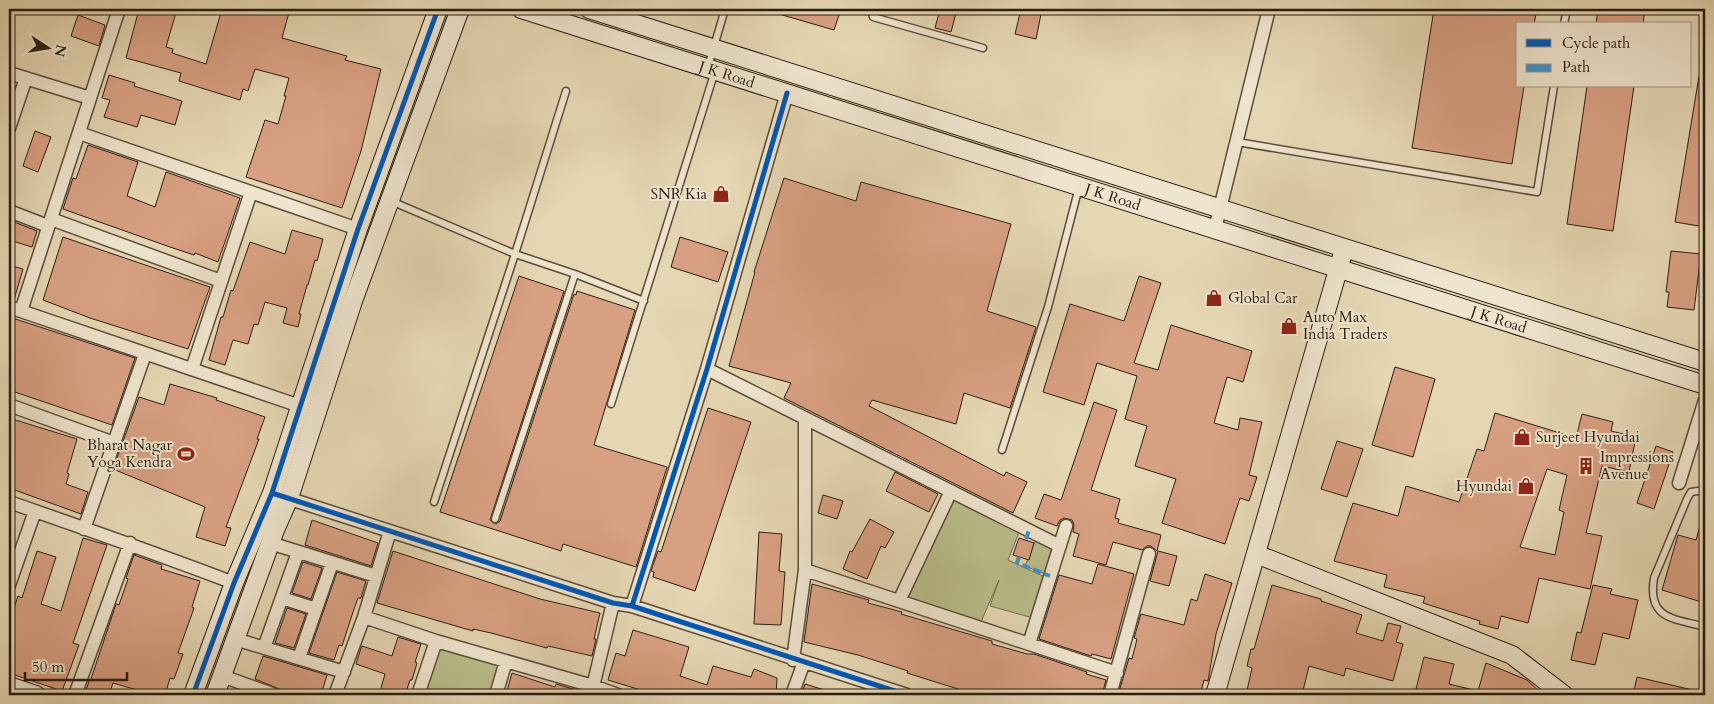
<svg xmlns="http://www.w3.org/2000/svg" width="1714" height="704" font-family="Cardo,serif">
<style>
.green{fill:#b9bd8a;stroke:#726d4e}
.building{fill:#d8a083;stroke:#2b1d11;fill-rule:evenodd}
.lines{fill:none;stroke-linecap:round;stroke-linejoin:round}
.lane-casing{stroke:#5a4c3a;stroke-width:9}
.street-casing{stroke:#5a4c3a;stroke-width:15}
.secondary-casing{stroke:#2b1d11;stroke-width:20}
.lane{stroke:#efe5ce;stroke-width:6}
.street{stroke:#efe5ce;stroke-width:12}
.secondary{stroke:#efe5ce;stroke-width:18}
.quiet{stroke:#3c94d3;stroke-width:4;stroke-dasharray:8 4;stroke-linecap:butt}
.cycleway-casing{stroke:#efe5ce;stroke-width:8}
.cycleway{stroke:#0057b8;stroke-width:5}
.labels{text-anchor:middle;stroke-width:4;stroke-linejoin:round;paint-order:stroke}
.street-label{font-size:15px;fill:#2b1d11;stroke:#efe5ce}
.poi-label{font-size:15px;fill:#2b1d11;stroke:#efe5ce;text-anchor:start}
</style>
<rect width="100%" height="100%" fill="#e6d7b4"/>
<filter id="stains"><feTurbulence type="fractalNoise" baseFrequency=".004" numOctaves="4"/><feColorMatrix values="0 0 0 0 .2 0 0 0 0 .09 0 0 0 0 .02 0 0 0 .5 -.17"/></filter>
<radialGradient id="worn" r=".72"><stop offset=".6" stop-color="#630" stop-opacity="0"/><stop offset="1" stop-color="#630" stop-opacity=".3"/></radialGradient>
<!-- green -->
<path class="green" d="M952,495l68,35 -12,30 39,18 -14,40 -43,-12 9,-26 -18,42 -76,-23z
M1038,534l22,12 -10,30 -25,-10z
M439,646l60,18 -8,31h-68z"/>
<!-- building -->
<path class="building" d="M139,9h38l-11,38 7,2 -1,4 34,11 16,-55h68l-8,29 65,18 -2,4 36,9 -20,82 -19,57 -96,-31 19,-57 13,4 8,-28h-2l5,-18 -34,-9 -7,22 -5,-2 -3,11 -61,-19 2,-8 -55,-15z
M772,9h69l-7,21 -62,-18z
M940,9h17l-6,23 -16,-4z
M1021,9h21l-6,30 -21,-5z
M1434,9h103l-3,15h-16v62h6l-12,78 -100,-16z
M1598,9h47l-2,15h-47z
M78,15l27,10 -6,21 -28,-10z
M109,75l26,8 -1,3 48,15 -7,24 -34,-10 -4,12 -33,-10 6,-17 -8,-2z
M1699,76h6v151l-30,-5z
M1587,86h47l-21,145 -46,-7z
M35,131l16,6 -13,35 -15,-6z
M88,145l50,17 -11,34 28,11 11,-35 74,26 -22,64 -23,-9 -1,2 -24,-8 -107,-38 10,-31 3,1z
M784,178l72,23 5,-19 150,42 -24,87 49,16 -26,81 -46,-15 -8,31 -84,-24 -3,6 135,70 2,-4 21,10 -14,31 -229,-115 7,-15 -62,-17 26,-94h-1z
M9,220l28,11 -5,16 -23,-7z
M292,230l31,9 -6,22 -2,-1 -7,25h-1l-8,29h2l-3,13 -15,-4 4,-15 -22,-6 -7,23 -4,-1 -6,20 -15,-4 -8,25 -16,-5 12,-43h2l8,-27 2,1 17,-49 35,12z
M63,237l147,50 -22,62 -98,-31 -47,-18z
M680,237l48,15 -10,30 -47,-15z
M1671,251l30,3 -7,56 -27,-3 2,-15h-3z
M9,265l14,4 -9,31 -5,-1z
M519,276l45,15 -74,229 6,4 4,-3 74,-227 2,1 1,-4 58,19 -41,135 73,22 -31,100 -73,-23 -2,7 -121,-39z
M1139,276l22,7 -27,80 24,7 13,-45 81,26 -9,31 -16,-5 -13,46 24,7 2,-12 22,4 -13,53 8,2 -8,24 -9,-3 -15,46 -63,-21 14,-44 -41,-13 12,-40 -22,-7 12,-43 -40,-13 -13,42 -41,-13 27,-88 54,17z
M9,317l126,41 -23,67 -103,-35z
M1395,367l40,12 -22,78 -41,-12z
M170,384l47,14 -1,2 49,17 -8,22h2l-33,88 5,1 -6,18 -29,-9 9,-30 -92,-38 26,-72 25,8z
M1094,402l23,8 -26,80 29,9 -5,19 4,1 -1,4 43,12 -4,16 -6,-5h-4l-5,4 -29,-8 -7,23 -33,-9 6,-22 -6,-2 1,-7 -2,-5 -8,-2 -4,2 -3,6 -22,-8 9,-24 17,6z
M708,408l43,14 -56,169 -42,-14 1,-5 -3,-1 7,-20 3,1z
M1495,413l81,25 6,-24 31,8 -2,9 25,6 -7,35 -27,-6 -16,67 16,3 -12,53 -51,-11 -11,45 -27,-7 -3,13 -19,-5 1,-3 -57,-18 2,-6 -41,-10 3,-12 -53,-14 19,-58 45,13 8,-30 53,16 18,-53 7,2zM1547,469l20,6 -8,35 5,2 -9,43 -35,-8z
M9,418l68,21 -10,34 2,1 -3,10 22,8 -7,22 -69,-25v-1l-3,-2z
M1337,441l26,8 -16,48 -26,-8z
M1656,446l17,6 -19,57 -17,-6z
M895,472l43,22 -9,18 -43,-21z
M823,495l20,6 -6,18 -19,-6z
M1702,518h3v85l-43,-13 16,-55 18,5z
M870,519l24,13 -9,16 -4,-2 -14,33 -24,-10 7,-18 2,1z
M312,520l66,23 -7,23 -66,-21z
M759,532l23,2 -3,37 6,1 -4,53 -27,-1z
M83,538l24,7 -34,98 6,2 -17,46 -53,-18v-50l9,-27 4,2 15,-47 19,6 -15,47 20,7z
M1019,538l15,5 -5,17 -16,-5z
M393,551l147,48 60,14 -6,26h2l-4,17 -44,-10 -1,2 -56,-15 -18,-4v2l-96,-28z
M1158,551l19,5 -8,30 -19,-5z
M134,555l28,10 -1,4 39,12 -8,26 2,1 -16,45 5,1 -9,25 -4,-1 -5,17h-30l2,-5 -24,-7 -4,12h-25l6,-16h1l25,-75 3,1 9,-26 -2,-1z
M303,562l19,6 -11,31 -19,-6z
M1098,564l36,10 -23,85 -19,-5 -1,2 -52,-17 20,-64 33,9z
M337,572l29,9 -5,17h-3l-5,14 -11,34 -3,-1 -5,15 -25,-7z
M1205,574l27,9 -16,51 -8,47 -4,-1 -4,15h-82l11,-37 3,1 5,-20 -3,-1 7,-24 43,11 7,-26 6,2z
M812,584l57,16 -1,3 34,9 -1,2 91,27v3l35,10h7l53,18 -1,2 20,6 -4,15h-33l-9,-3 -1,3h-82l-70,-22 1,-2 -50,-16 -54,-13z
M1272,585l49,14v2l41,14 -6,18 27,8 5,-18 13,3 -5,16 7,2 -10,37 -47,-13 -2,8 -35,-10 -7,29h-56l6,-27 -5,-2 4,-17h3z
M1593,585l19,4 -2,5 28,6 -9,39 -26,-6 -8,32 -24,-5 6,-28 4,1z
M287,608l19,6 -12,34 -19,-5z
M633,630l56,17 -9,29 27,9 6,-19 38,11 3,-8 23,9 -1,17h-119l-49,-15 8,-27 9,3z
M398,637l23,7 -6,18 2,1 -5,17h-2l-5,15h-26l6,-21 -29,-10 5,-16 1,-2 30,10z
M263,656l64,19 -6,20h-27l-39,-16z
M1424,657l30,7 -5,20 29,7 8,-28 41,17 16,15h-102l-25,-6z
M512,673l43,14 1,-3 27,8v3h-77z
M1637,677l60,14 -1,4h-63z
M805,684l29,9 -1,2h-32z"/>
<g class="lines">
<!-- lane casing -->
<g class="lane-casing">
<path id="lane" d="M871,9l2,8 110,31
M1564,24l3,-15
M708,67l17,-58
M1237,142l300,50 17,-106
M391,201l124,53 60,20 69,27
M611,404l104,-333
M1002,450l46,-143 31,-120
M1705,490l-14,2 -4,7 -33,79c-7,42 20,40 51,49
M434,502l81,-248 51,-163
M495,519l80,-245"/>
</g>
<!-- street casing -->
<g class="street-casing">
<path id="street" d="M9,73l81,25
M9,128l17,-50
M79,133l279,96
M9,211l39,15
M51,219l170,62
M1215,229l54,-220
M9,307l291,99
M21,311l98,-302
M192,369l59,-177
M707,369l353,177
M9,405l105,38
M1679,483l26,-83
M281,496l332,107 19,3 275,89
M9,502c75,26 151,53 225,81
M84,529l61,-175
M270,543l106,33
M805,570l312,103
M9,585l26,-74
M282,598l34,11
M899,601l52,-110
M632,606l75,-237 80,-276
M364,617l72,24 157,45 25,9
M235,639l109,33
M1029,644l37,-118
M264,648l34,-96
M299,658l33,-95
M793,660l12,-90v-152
M222,676l53,19
M75,695l55,-152
M335,695l29,-78 26,-86
M418,695l18,-54
M496,695l10,-34
M591,695l22,-92
M792,695l12,-33
M1110,695l39,-141"/>
</g>
<!-- secondary casing -->
<g class="secondary-casing">
<g id="secondary">
<path id="s1" d="M521,9l1184,376"/>
<path d="M589,9l1116,353"/>
<path d="M1256,554l256,101 52,40"/>
<path d="M9,686l27,9"/>
<path d="M193,695l41,-112 38,-90 86,-264 80,-220"/>
<path d="M215,695l60,-165 14,-32 64,-197 107,-292"/>
<path d="M1215,695l127,-439"/>
</g>
</g>
<!-- lane -->
<use href="#lane" class="lane"/>
<!-- street -->
<use href="#street" class="street"/>
<!-- secondary -->
<use href="#secondary" class="secondary"/>
<!-- quiet -->
<path class="quiet" d="M1026,539l3,-9
M1019,557l-2,6 33,13"/>
<!-- cycleway casing -->
<g class="cycleway-casing">
<path id="cycleway" d="M272,493l341,110 19,3 275,89
M632,606l75,-237 80,-276
M193,695l41,-112 38,-90 86,-264 80,-220"/>
</g>
<!-- cycleway -->
<use href="#cycleway" class="cycleway"/>
</g>
<!-- icons -->
<defs>
<g id="shop-bare" transform="scale(1.35)"><path d="M-5-2.5h2.3a2.7 3.5 0 0 1 5.4 0H5L5.5 6h-11ZM-1.5-2.5h3a1.5 2.3 0 0 0-3 0Z" fill="#8f2418" stroke="#efe5ce" stroke-width="2.5" paint-order="stroke"/></g>
<g id="stadium-bare" transform="scale(1.35)"><path d="M0-5a6.5 5 0 1 0 0 10a6.5 5 0 1 0 0-10ZM-3.5-1.8h7v3.6h-7Z" fill="#8f2418" stroke="#efe5ce" stroke-width="2.5" paint-order="stroke"/></g>
<g id="building-bare" transform="scale(1.35)"><path d="M-4-6H4V6H1V3H-1V6H-4ZM-2.5-4.3h1.7v1.8h-1.7ZM.8-4.3h1.7v1.8H.8ZM-2.5-1h1.7V.8h-1.7ZM.8-1h1.7V.8H.8Z" fill="#8f2418" stroke="#efe5ce" stroke-width="2.5" paint-order="stroke"/></g>
</defs>
<g fill-rule="evenodd">
<use href="#shop-bare" x="721" y="194"/>
<use href="#shop-bare" x="1214" y="298"/>
<use href="#shop-bare" x="1289" y="326"/>
<use href="#shop-bare" x="1522" y="437"/>
<use href="#stadium-bare" x="186" y="454"/>
<use href="#building-bare" x="1586" y="466"/>
<use href="#shop-bare" x="1526" y="486"/>
</g>
<g class="labels">
<!-- street labels -->
<g class="street-label">
<text dy="5" stroke="none"><textPath href="#s1" startOffset="216">J K Road</textPath></text>
<text dy="5" stroke="none"><textPath href="#s1" startOffset="621">J K Road</textPath></text>
<text dy="5" stroke="none"><textPath href="#s1" startOffset="1026">J K Road</textPath></text>
</g>
<!-- poi labels -->
<g class="poi-label">
<text x="707" y="199" text-anchor="end">SNR Kia</text>
<text x="1228" y="303">Global Car</text>
<text x="1303" y="322">Auto Max<tspan x="1303" dy="17">India Traders</tspan></text>
<text x="1536" y="442">Surjeet Hyundai</text>
<text x="172" y="450" text-anchor="end">Bharat Nagar<tspan x="172" dy="17">Yoga Kendra</tspan></text>
<text x="1600" y="462">Impressions<tspan x="1600" dy="17">Avenue</tspan></text>
<text x="1512" y="491" text-anchor="end">Hyundai</text>
</g>
</g>
<!-- margin -->
<rect width="1714" height="704" fill="none" stroke="#e6d7b4" stroke-width="30"/>
<rect x="10" y="10" width="1694" height="684" fill="none" stroke="#2b1d11" stroke-width="2.5"/>
<rect x="15" y="15" width="1684" height="674" fill="none" stroke="#2b1d11"/>
<!-- legend -->
<rect x="1516" y="22" width="175" height="65" fill="#efe5ce" stroke="#a19582"/>
<rect x="1526" y="39" width="25" height="8" fill="#0057b8" stroke="#a19582"/>
<text x="1562" y="48" font-size="15" fill="#2b1d11">Cycle path</text>
<rect x="1526" y="64" width="25" height="8" fill="#3c94d3" stroke="#a19582"/>
<text x="1562" y="72" font-size="15" fill="#2b1d11">Path</text>
<!-- north arrow -->
<g transform="translate(48 48) rotate(102)" stroke="#efe5ce" stroke-width="4" paint-order="stroke">
<path d="M0-4L9 19L0 12L-9 19Z" fill="#2b1d11"/>
<text y="-8" font-size="14" font-weight="bold" text-anchor="middle" fill="#2b1d11">N</text>
</g>
<!-- scale -->
<path d="M25 672v8h102v-8" fill="none" stroke="#2b1d11" stroke-width="2.5"/>
<text x="32" y="672" font-size="15" fill="#2b1d11" stroke="#efe5ce" stroke-width="4" paint-order="stroke">50 m</text>
<rect width="100%" height="100%" filter="url(#stains)"/>
<rect width="100%" height="100%" fill="url(#worn)"/>
</svg>
